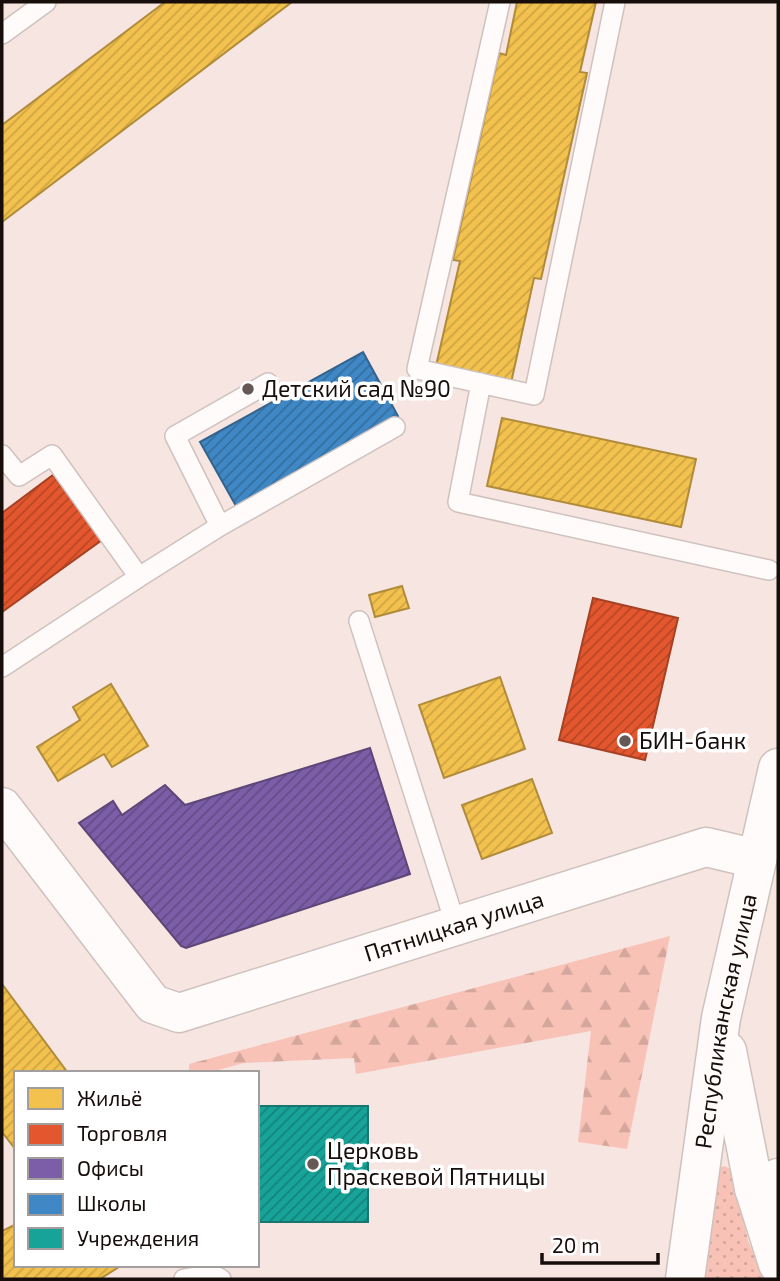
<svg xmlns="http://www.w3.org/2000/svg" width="780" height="1281" font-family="'Exo 2',sans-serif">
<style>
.grass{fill:url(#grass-dots)}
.forest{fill:url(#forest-firs)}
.homes{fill:url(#homes-hatch);stroke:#b08b3a;stroke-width:2}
.shops{fill:url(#shops-hatch);stroke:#a64124;stroke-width:2}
.offices{fill:url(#offices-hatch);stroke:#5d4678;stroke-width:2}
.schools{fill:url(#schools-hatch);stroke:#33638d;stroke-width:2}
.public{fill:url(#public-hatch);stroke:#17766e;stroke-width:2}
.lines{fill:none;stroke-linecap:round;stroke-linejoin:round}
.service-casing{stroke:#cfc2be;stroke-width:22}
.minor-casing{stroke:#cfc2be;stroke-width:41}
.primary-casing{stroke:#cfc2be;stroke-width:41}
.service{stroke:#fefbfa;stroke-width:19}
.minor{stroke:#fefbfa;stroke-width:38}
.primary{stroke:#fefbfa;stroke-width:38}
.poi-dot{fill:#655956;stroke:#fff;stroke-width:2.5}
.labels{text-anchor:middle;stroke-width:7;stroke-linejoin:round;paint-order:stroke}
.poi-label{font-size:23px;fill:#170d0b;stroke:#fff;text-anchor:start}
.street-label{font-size:23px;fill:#170d0b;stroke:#fff}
</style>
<defs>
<pattern id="grass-dots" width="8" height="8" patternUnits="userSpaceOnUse" patternTransform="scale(1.75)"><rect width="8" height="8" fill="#f8c2b7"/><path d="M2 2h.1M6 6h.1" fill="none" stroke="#d4a69c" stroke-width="1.8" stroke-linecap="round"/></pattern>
<pattern id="forest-firs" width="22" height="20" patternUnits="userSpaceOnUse" patternTransform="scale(1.75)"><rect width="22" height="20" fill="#f8c2b7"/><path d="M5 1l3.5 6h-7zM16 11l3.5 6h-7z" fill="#d4a69c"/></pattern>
<pattern id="homes-hatch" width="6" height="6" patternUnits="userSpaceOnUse" patternTransform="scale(1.75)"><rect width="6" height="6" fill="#f2c14e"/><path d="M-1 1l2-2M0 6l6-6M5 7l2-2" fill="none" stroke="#cfa543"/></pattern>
<pattern id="shops-hatch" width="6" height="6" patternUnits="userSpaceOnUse" patternTransform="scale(1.75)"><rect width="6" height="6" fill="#e4572e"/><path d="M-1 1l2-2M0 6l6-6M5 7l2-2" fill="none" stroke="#b84625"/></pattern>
<pattern id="offices-hatch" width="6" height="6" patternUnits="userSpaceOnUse" patternTransform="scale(1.75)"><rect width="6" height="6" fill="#7b5ea7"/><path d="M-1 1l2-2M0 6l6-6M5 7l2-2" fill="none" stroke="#644c86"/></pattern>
<pattern id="schools-hatch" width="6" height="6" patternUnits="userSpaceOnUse" patternTransform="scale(1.75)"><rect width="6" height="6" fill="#3f88c5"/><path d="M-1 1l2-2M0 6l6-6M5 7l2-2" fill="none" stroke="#346e9e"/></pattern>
<pattern id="public-hatch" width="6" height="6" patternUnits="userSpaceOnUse" patternTransform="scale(1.75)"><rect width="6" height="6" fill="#17a398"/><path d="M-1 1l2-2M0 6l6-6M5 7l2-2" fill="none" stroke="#14837a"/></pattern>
</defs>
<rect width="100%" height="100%" fill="#f6e5e1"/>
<!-- grass -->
<path class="grass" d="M724,1166l9,4 15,71 17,38h-64l10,-108z"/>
<!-- forest -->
<path class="forest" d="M670,936l-43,213 -49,-7 13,-111 -235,43 -2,-16 -110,5 -37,10h-18v-9z"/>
<!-- homes -->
<path class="homes" d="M165,2h127l-290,220v-97z
M517,2h79l-16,70 7,1 -46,206 -7,-1 -23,105 -75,-17 24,-105 -7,-1 46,-207 7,2z
M502,418l194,41 -15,68 -194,-41z
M402,586l7,22 -34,9 -6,-22z
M500,677l25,72 -81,29 -25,-73z
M111,684l37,62 -36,21 -8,-13 -46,27 -21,-34 43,-27 -7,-13z
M532,779l20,54 -70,26 -20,-54z
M2,984l66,89h-52v77l-14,-18z
M16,1224v41h106l-22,14h-98v-48z"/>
<!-- shops -->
<path class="shops" d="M53,475l49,65 -100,72v-99z
M593,598l85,20 -33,142 -86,-20z"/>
<!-- offices -->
<path class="offices" d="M370,748l40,126 -224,74 -5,-2 -102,-123 34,-22 9,14 43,-30 20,20z"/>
<!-- schools -->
<path class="schools" d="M363,352l35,64 -162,90 -36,-64z"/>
<!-- public -->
<path class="public" d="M257,1106h111v116h-111z"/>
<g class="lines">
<!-- service casing -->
<g class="service-casing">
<path id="service" d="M500,2l-83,367 117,26 81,-393
M2,34l44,-32
M481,383l-23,119 311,68
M2,455l17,21 33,-21 87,122 -137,90
M220,526l175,-99
M139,577l81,-51 -45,-90 93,-53
M359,621l97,305
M184,1279l28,-5 9,5"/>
</g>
<!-- minor casing -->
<g class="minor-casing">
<g id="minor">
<path id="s1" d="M2,807l151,197 26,9 527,-166 51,12"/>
<path d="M754,1188l24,-10"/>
</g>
</g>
<!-- primary casing -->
<g class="primary-casing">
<g id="primary">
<path d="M727,1051l27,137 24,76"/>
<path id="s2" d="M685,1279l36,-261 57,-250"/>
</g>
</g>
<!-- service -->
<use href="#service" class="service"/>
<!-- minor -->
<use href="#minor" class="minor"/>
<!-- primary -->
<use href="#primary" class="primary"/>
</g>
<!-- markers -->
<g class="poi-dot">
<circle cx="248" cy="389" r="7"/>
<circle cx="625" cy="741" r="7"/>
<circle cx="313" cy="1164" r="7"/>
</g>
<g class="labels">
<!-- poi labels -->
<g class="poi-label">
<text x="262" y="397">Детский сад №90</text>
<text x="639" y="749">БИН-банк</text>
<text x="327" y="1159">Церковь<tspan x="327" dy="26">Праскевой Пятницы</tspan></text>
</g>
<!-- street labels -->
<g class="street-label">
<text dy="8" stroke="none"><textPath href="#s1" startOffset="564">Пятницкая улица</textPath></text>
<text dy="8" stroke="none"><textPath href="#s2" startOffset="261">Республиканская улица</textPath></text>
</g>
</g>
<!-- border -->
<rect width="780" height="1281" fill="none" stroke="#170d0b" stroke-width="7"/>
<!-- legend -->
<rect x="14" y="1071" width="245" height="196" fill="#ffffff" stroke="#a29e9d" stroke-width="2"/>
<rect x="28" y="1088" width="35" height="21" fill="#f2c14e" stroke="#a29e9d" stroke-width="2"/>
<text x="77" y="1106" font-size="21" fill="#170d0b">Жильё</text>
<rect x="28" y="1124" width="35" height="21" fill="#e4572e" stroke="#a29e9d" stroke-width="2"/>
<text x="77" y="1141" font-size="21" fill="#170d0b">Торговля</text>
<rect x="28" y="1158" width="35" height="21" fill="#7b5ea7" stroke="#a29e9d" stroke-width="2"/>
<text x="77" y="1176" font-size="21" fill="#170d0b">Офисы</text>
<rect x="28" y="1194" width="35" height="21" fill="#3f88c5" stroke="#a29e9d" stroke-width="2"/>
<text x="77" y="1211" font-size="21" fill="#170d0b">Школы</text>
<rect x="28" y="1228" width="35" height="21" fill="#17a398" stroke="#a29e9d" stroke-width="2"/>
<text x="77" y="1246" font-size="21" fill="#170d0b">Учреждения</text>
<!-- scale -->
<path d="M542 1253v10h116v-10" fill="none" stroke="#170d0b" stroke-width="3.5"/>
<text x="552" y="1253" font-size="21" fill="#170d0b" stroke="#ffffff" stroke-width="5" paint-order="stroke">20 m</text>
</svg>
